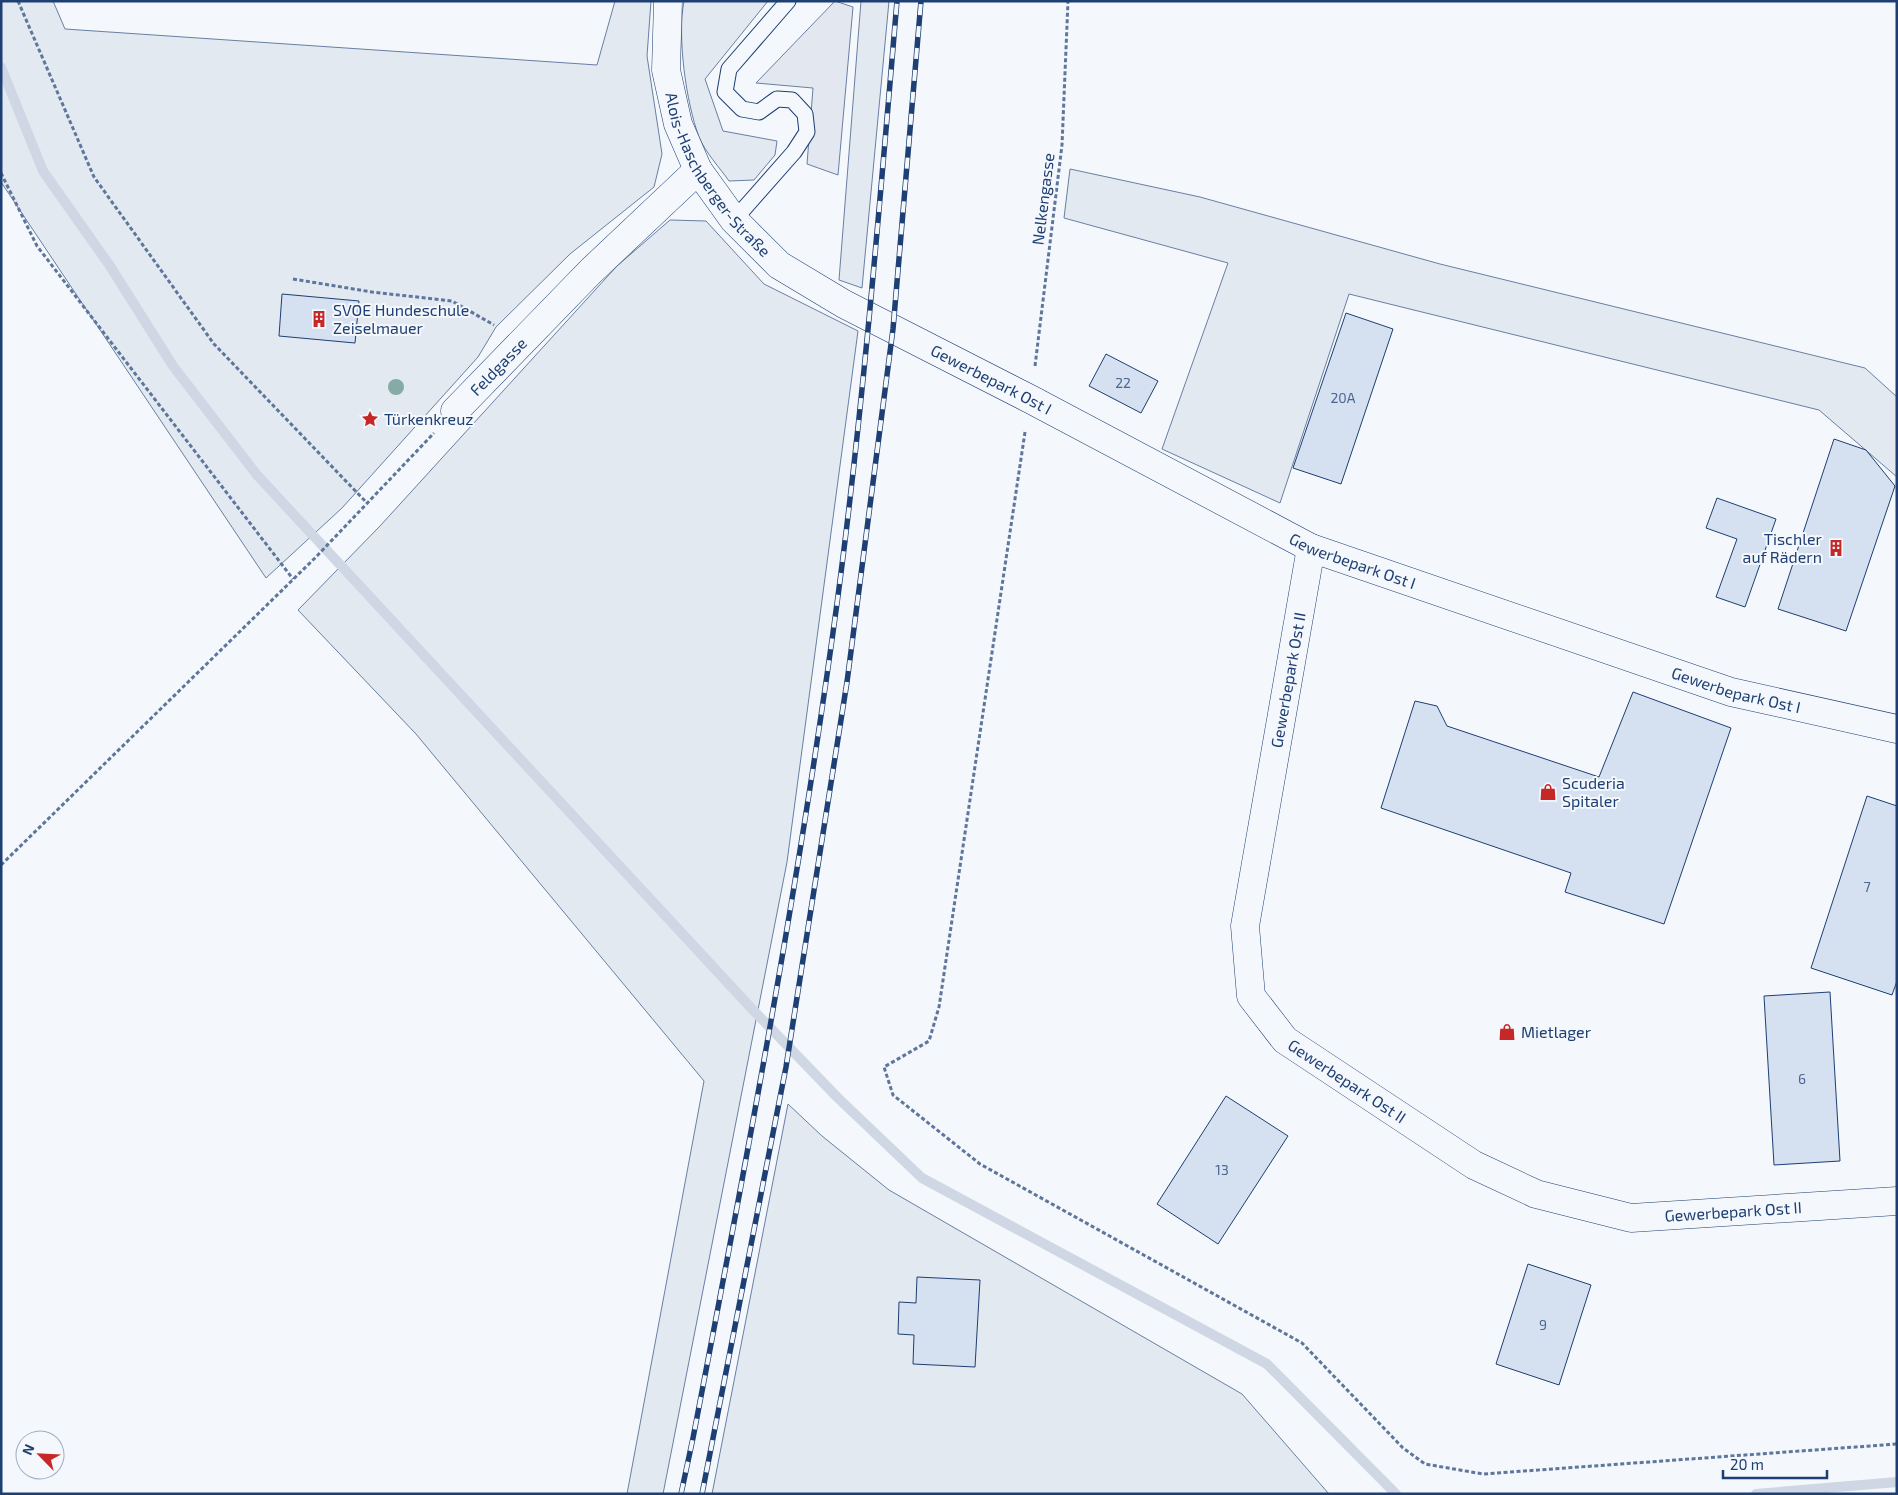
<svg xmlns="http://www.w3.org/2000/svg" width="1898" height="1495" font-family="'Exo 2',sans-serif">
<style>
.green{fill:#e3e9f0;stroke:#687fa3}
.parking{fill:#e3e8f0;stroke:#687fa3}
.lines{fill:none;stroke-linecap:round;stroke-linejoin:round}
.stream{stroke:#cfd7e4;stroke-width:10}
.building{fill:#d5e0f0;stroke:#1d3f73}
.lane-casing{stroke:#1d3f73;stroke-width:17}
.street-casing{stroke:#1d3f73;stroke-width:29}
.path{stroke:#5e769c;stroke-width:3;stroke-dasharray:4 2.5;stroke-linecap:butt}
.lane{stroke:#f4f7fb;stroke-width:15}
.street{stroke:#f4f7fb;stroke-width:28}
.rail-casing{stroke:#1d3f73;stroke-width:5.5}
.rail{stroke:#f4f7fb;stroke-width:4;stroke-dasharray:11;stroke-linecap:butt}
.tree{fill:#86aba6}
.labels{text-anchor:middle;stroke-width:4;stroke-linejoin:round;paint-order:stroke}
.number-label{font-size:14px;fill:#4b6792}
.street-label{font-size:16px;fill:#1d3f73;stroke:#f4f7fb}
.poi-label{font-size:16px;fill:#1d3f73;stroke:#f4f7fb;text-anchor:start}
</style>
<rect width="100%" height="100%" fill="#f4f7fb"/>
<!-- green -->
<path class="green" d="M1,1h52l12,28 532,36 18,-64h36l-4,55 15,98 -8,33 -84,67 -74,73 -18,30 -136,151 -76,70 -265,-396z
M684,1h84l-63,78 18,52 54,10 -2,14 -21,25 -25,1c-9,-13 -24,-29 -30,-44 -13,-35 -22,-100 -15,-136z
M861,1h28l-27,287 -23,-8z
M1070,169l130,28 240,67 425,104 32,29v80l-78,-67 -470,-116 -69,209 -118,-54 66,-186 -164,-45z
M670,220l36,1 58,63 94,47 -71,531 -124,632h-36l77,-413 -288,-347 -118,-124 82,-84 237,-260z
M788,1104l34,32 67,54 353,204 87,100h-617z"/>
<!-- parking -->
<path class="parking" d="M835,1l18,6 -15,168 -31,-11 6,-76 -57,-5z"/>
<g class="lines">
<!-- stream -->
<path class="stream" d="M1,67l42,104 67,95 63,100 84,109 496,535 85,88 84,80 345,186 129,130
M1756,1494l141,-12"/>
</g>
<!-- building -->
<path class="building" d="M282,294l77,7 -4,42 -76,-7z
M1346,313l47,16 -52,155 -48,-16z
M1106,354l52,27 -17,32 -52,-27z
M1834,439l32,11 29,36 -49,145 -68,-22z
M1717,498l59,21 -31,88 -29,-10 21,-58 -31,-11z
M1633,692l98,36 -67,196 -99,-32 6,-19 -190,-65 34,-107 22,5 10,20 152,51z
M1867,796l30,10v175l-5,14 -81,-27z
M1830,992l10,169 -66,4 -10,-169z
M1226,1096l62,40 -70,108 -61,-40z
M1528,1264l63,21 -32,100 -63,-21z
M917,1277l63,3 -5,87 -62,-3 1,-29 -16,-1 1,-32 17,1z"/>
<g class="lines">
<!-- lane casing -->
<g class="lane-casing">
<path id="lane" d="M734,220l60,-68 13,-20 -2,-18 -13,-14 -15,-1 -18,13 -17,-3 -17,-17 4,-23 59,-68"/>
</g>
<!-- street casing -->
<g class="street-casing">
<g id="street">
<path id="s1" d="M668,1l-2,69 12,54 20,46 36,50 45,45 65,39 186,95 281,149 420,144 166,37"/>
<path id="s2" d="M455,411l136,-140 107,-101"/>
<path id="s3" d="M1311,548l-66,378 6,70 34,44 189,125 62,29 95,24 266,-17"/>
</g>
</g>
<!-- path -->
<path class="path" d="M18,1l76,176 120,167 153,159
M1,173l36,73 256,333
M293,279l79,13 80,9 42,24
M1035,366l27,-221 6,-144
M1025,432l-86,575 -10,34 -45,26 9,28 87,69 322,179 101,105 22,16 58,10 414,-30
M1,865l314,-307 119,-125"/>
<!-- lane -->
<use href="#lane" class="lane"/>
<!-- street -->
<use href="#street" class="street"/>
<!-- rail casing -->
<g class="rail-casing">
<path id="rail" d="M681,1494l12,-56c54,-280 107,-559 145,-842 26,-197 42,-396 59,-595
M702,1494l84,-427 61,-385 46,-353 28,-328"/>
</g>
<!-- rail -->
<use href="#rail" class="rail"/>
</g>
<!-- trees -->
<circle class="tree" cx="396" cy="387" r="8"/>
<!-- icons -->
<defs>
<g id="building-bare" transform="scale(1.35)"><path d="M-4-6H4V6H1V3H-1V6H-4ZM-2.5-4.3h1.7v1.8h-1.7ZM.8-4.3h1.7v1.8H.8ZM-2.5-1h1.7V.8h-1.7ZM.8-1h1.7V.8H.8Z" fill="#c62828" stroke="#f4f7fb" stroke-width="2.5" paint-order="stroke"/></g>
<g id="sight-bare" transform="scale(1.35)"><path d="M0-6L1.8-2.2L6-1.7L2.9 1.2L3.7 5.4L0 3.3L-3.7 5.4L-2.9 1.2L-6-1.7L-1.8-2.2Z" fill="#c62828" stroke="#f4f7fb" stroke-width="2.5" paint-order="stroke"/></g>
<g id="shop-bare" transform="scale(1.35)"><path d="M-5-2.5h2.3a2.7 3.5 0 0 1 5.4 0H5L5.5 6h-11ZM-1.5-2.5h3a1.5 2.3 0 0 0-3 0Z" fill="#c62828" stroke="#f4f7fb" stroke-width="2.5" paint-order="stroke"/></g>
</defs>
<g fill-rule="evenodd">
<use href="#building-bare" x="319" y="319"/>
<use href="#sight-bare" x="370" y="419"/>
<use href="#building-bare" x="1836" y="548"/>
<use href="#shop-bare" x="1548" y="792"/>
<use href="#shop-bare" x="1507" y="1032"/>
</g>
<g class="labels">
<!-- number labels -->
<g class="number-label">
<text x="1123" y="388">22</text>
<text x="1343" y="403">20A</text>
<text x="1867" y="892">7</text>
<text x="1802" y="1084">6</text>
<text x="1222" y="1175">13</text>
<text x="1543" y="1330">9</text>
</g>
<!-- street labels -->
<g class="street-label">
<text dy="6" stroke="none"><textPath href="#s1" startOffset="188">Alois-Haschberger-Straße</textPath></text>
<text transform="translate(1043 199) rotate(-83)" y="6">Nelkengasse</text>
<text dy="6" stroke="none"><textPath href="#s2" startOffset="62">Feldgasse</textPath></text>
<text dy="6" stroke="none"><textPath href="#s1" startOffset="541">Gewerbepark Ost I</textPath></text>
<text dy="6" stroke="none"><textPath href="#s1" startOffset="946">Gewerbepark Ost I</textPath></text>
<text transform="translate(1288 680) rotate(-80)" y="6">Gewerbepark Ost II</text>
<text dy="6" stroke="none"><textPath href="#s1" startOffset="1351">Gewerbepark Ost I</textPath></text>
<text dy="6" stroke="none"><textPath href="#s3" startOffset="584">Gewerbepark Ost II</textPath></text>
<text dy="6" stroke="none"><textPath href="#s3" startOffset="1005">Gewerbepark Ost II</textPath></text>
</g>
<!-- poi labels -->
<g class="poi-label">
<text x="333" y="316">SVOE Hundeschule<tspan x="333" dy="18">Zeiselmauer</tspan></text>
<text x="384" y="425">Türkenkreuz</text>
<text x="1822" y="545" text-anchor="end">Tischler<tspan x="1822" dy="18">auf Rädern</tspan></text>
<text x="1562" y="789">Scuderia<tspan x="1562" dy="18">Spitaler</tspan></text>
<text x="1521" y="1038">Mietlager</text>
</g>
</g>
<!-- border -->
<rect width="1898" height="1495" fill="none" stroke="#1d3f73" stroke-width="5"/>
<!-- north arrow -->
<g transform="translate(40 1455) rotate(294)"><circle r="24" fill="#f4f7fb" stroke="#9eadc5"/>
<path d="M0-4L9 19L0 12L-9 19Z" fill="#c62828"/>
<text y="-8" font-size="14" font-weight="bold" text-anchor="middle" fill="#1d3f73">N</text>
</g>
<!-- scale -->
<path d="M1723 1470v8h104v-8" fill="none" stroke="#1d3f73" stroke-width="2.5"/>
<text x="1730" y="1470" font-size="15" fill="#1d3f73" stroke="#f4f7fb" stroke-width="4" paint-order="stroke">20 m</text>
</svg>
